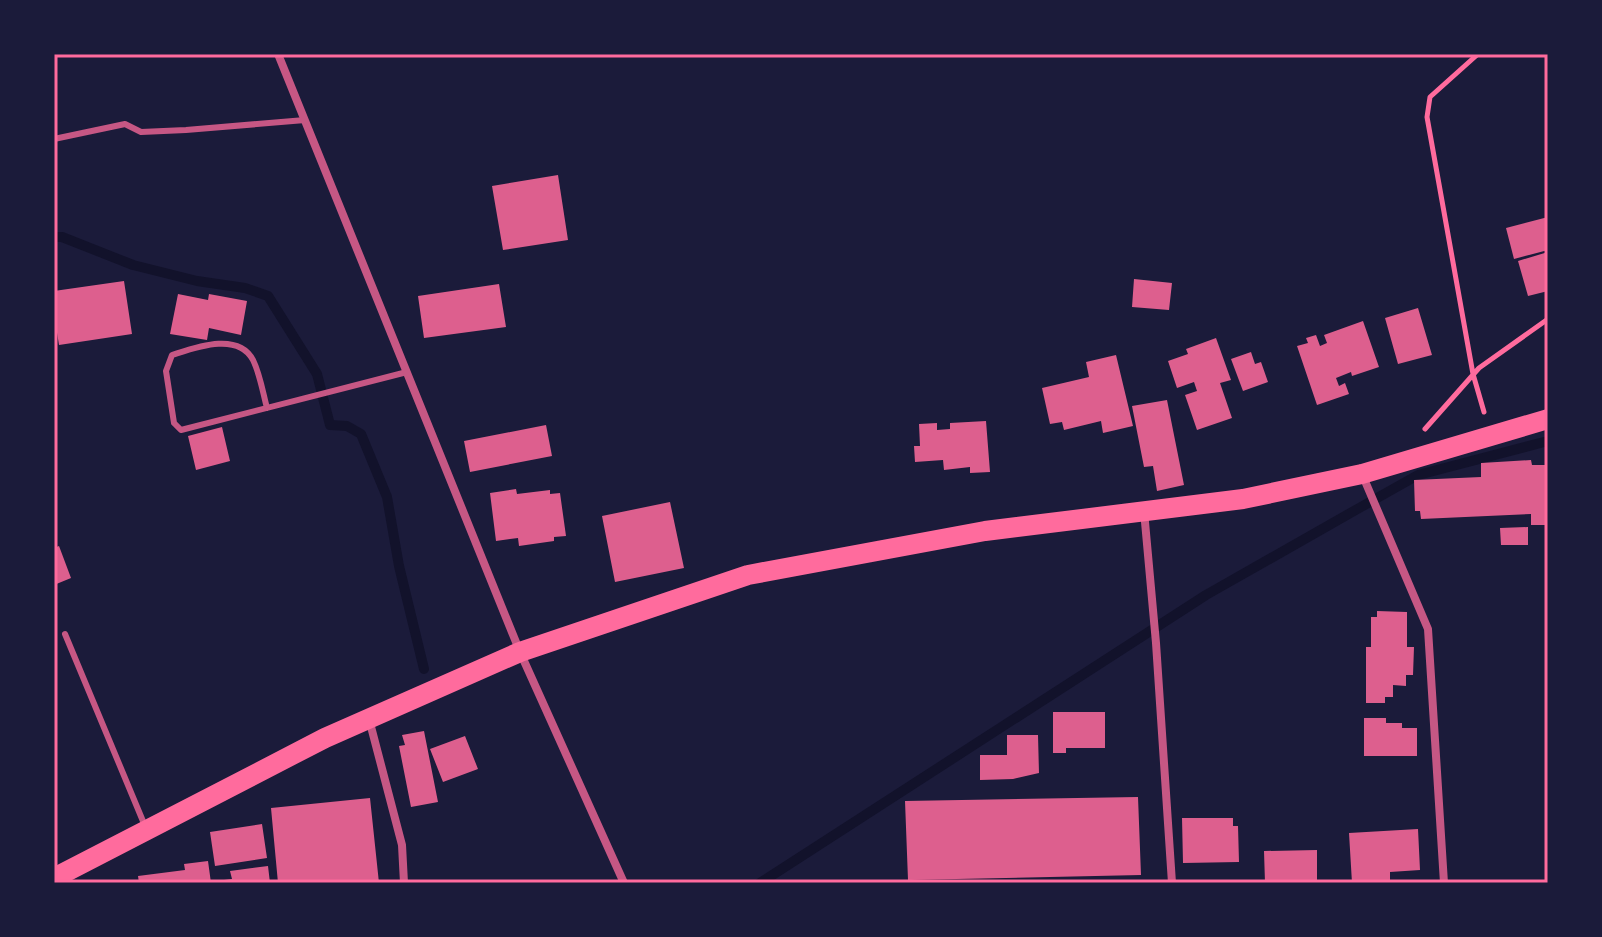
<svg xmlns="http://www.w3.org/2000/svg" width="1602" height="937" font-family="Figtree,sans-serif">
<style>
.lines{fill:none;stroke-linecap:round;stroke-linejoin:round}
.stream{stroke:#12122b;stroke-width:10}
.building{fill:#dd5f8e}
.path{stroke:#ff6b9d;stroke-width:5}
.service{stroke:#c65784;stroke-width:6}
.minor{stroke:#c65784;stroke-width:8}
.primary{stroke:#ff6b9d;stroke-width:20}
.neatline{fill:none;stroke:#ff6b9d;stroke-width:3}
</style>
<rect width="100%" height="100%" fill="#1b1b3a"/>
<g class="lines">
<!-- stream -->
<path class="stream" d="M54,237h8l71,28 64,16 48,7 23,8 49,78 13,51 17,1 14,8 26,63 12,69 25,103
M760,883l446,-288 155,-88 57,-32 130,-34"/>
</g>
<!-- building -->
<path class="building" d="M558,175l10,65 -65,10 -11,-64z
M1548,217v33l-34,9 -8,-31z
M1548,252v39l-20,5 -10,-35z
M1134,279l38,4 -3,27 -37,-3z
M124,281l8,53 -73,11 -5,-31v-23z
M499,284l7,43 -82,11 -6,-42z
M178,294l30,6 1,-6 38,7 -6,34 -32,-7 -2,12 -37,-6z
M1418,308l14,47 -34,9 -13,-46z
M1363,321l16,46 -27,9 -1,-4 -15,6 3,8 6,-3 4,11 -32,11 -20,-59 11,-3 -2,-5 10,-3 4,11 7,-3 -3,-8z
M1216,338l15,42 -11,3 12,35 -35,12 -12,-35 12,-4 -3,-9 -17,6 -9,-27 20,-7 -2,-5z
M1251,352l4,12 6,-2 7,20 -25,9 -12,-32z
M1116,355l17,71 -30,7 -2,-12 -37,9 -2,-8 -12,2 -8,-36 47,-11 -3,-15z
M1167,400l17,85 -27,6 -4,-25 -9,1 -12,-61z
M986,421l4,51 -20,1v-6l-26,3 -1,-10 -28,2 -1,-16h6l-1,-22 18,-1v7l13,-1v-6z
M546,425l6,31 -82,16 -6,-31z
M222,427l8,34 -34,9 -8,-34z
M1531,460l1,5h16v60h-17v-11l-110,5 -1,-8h-5l-1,-31 67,-3v-14z
M516,489l1,5 33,-4v4l10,-1 6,43 -12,1v4l-35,5 -1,-8 -22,3 -6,-48z
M670,502l14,66 -69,14 -13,-66z
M1528,527v18h-27l-1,-17z
M59,546l12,32 -17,7v-37z
M1377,611l30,1v35h7l-1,28h-7v11l-13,-1v12h-8v6h-19v-56h5v-30h6z
M1053,712h52v36h-39v5h-13z
M1364,718h22v5h16v5h15v28h-53z
M424,731l14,71 -27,5 -12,-61 6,-1 -3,-10z
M1007,735h31l1,38 -26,6 -33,1v-25h27z
M465,736l13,33 -35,13 -13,-33z
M1138,797l3,78 -233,5 -3,-79z
M370,798l9,85h-101l-7,-75z
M1182,818h51v8h5l1,36 -56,1z
M262,824l5,34 -52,8 -5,-34z
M1418,829l2,41 -30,2v11h-38l-3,-50z
M1317,850v30h-21v3h-31l-1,-32z
M208,861l3,22h-72l-1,-7 47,-6 -1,-6z
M268,866l2,17h-54v-2l16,-2 -2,-8z"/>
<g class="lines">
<!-- path -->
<path class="path" d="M1478,54l-48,43 -3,20 46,257 11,38
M1425,429l54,-61 69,-49"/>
<!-- service -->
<path class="service" d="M54,139l71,-15 16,8 45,-2 119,-10
M267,408c-4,-15 -7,-34 -14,-48 -15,-29 -59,-12 -81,-5l-6,16 8,52 7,7 226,-58
M65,634l80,192"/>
<!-- minor -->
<path class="minor" d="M278,54l242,598 104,231
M1362,474l66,155 16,254
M1144,511l12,132 16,240
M369,719l33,126 2,38"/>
<!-- primary -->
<path class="primary" d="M54,878l271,-140 195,-86 228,-77 237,-44 258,-32 119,-25 186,-55"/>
</g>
<!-- border -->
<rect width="1602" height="937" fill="none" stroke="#1b1b3a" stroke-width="112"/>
<rect x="56" y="56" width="1490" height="825" class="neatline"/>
</svg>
